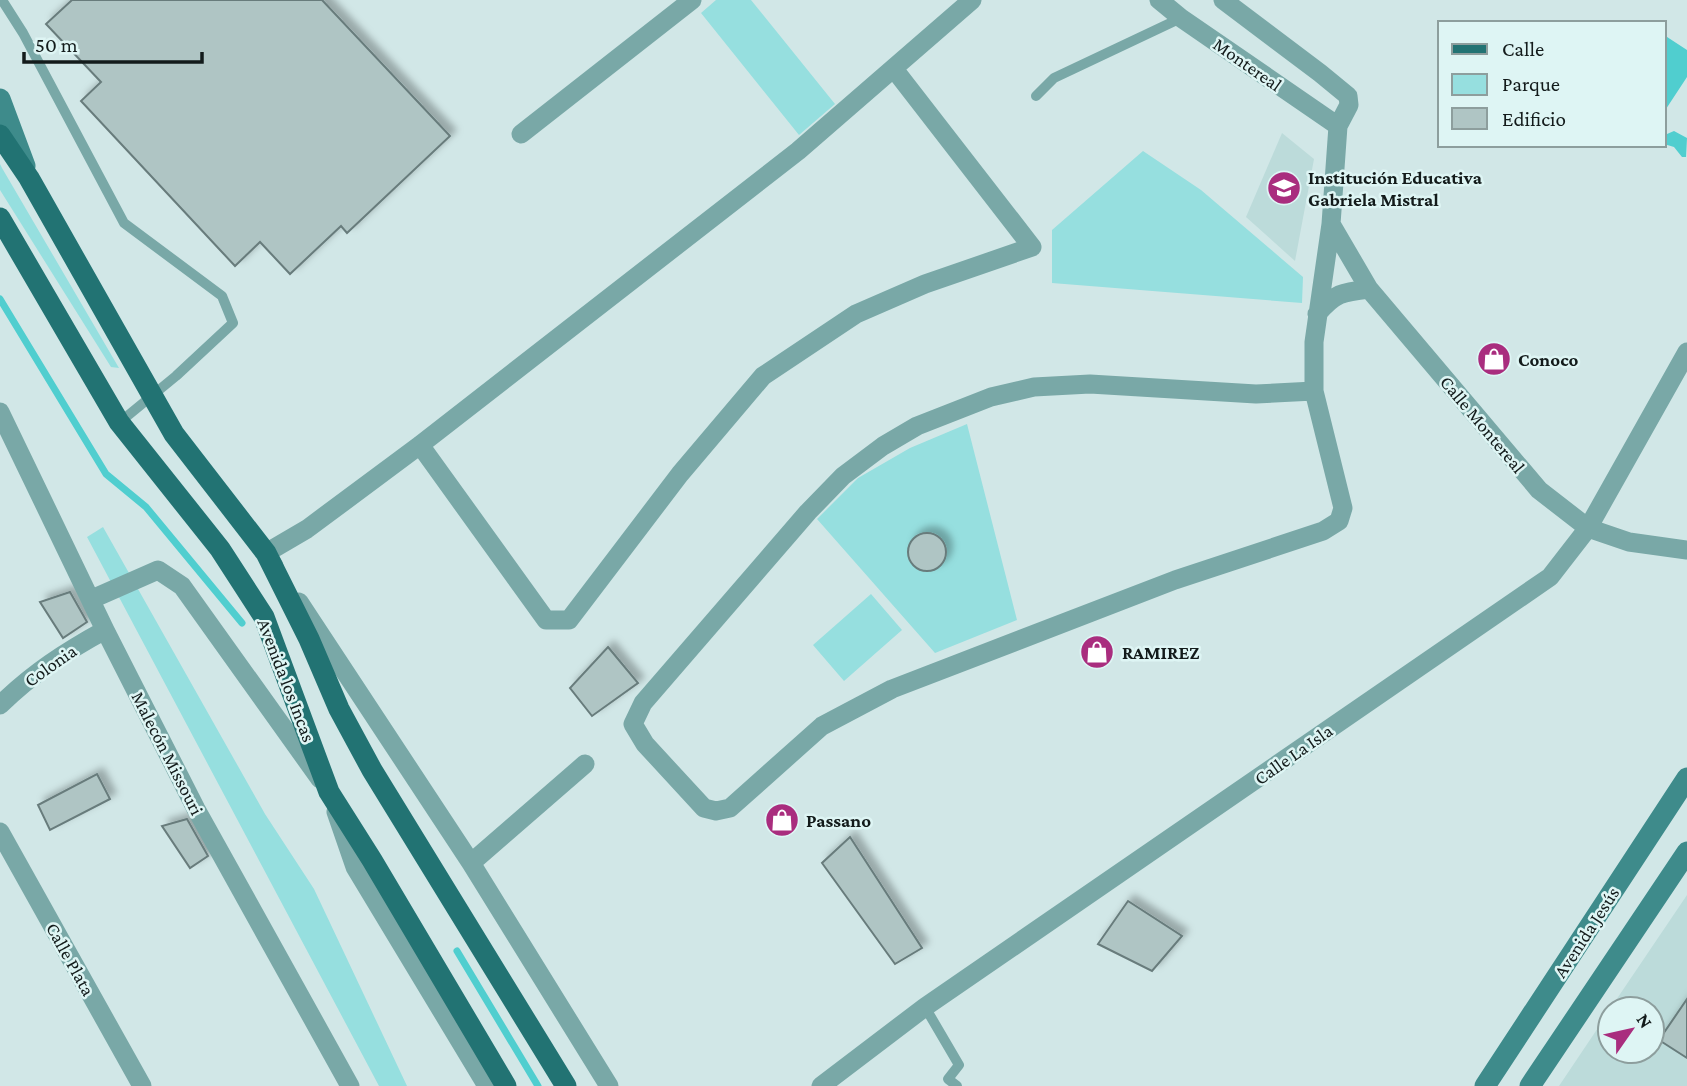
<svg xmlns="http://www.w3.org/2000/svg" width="1687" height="1086" font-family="'Crimson Pro',serif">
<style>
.built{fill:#bcdbda}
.green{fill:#96dfdf}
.water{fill:#50cecf}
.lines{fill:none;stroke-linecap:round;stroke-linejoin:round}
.stream{stroke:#50cecf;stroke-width:7}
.building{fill:#afc5c4;stroke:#687c7c;stroke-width:2;filter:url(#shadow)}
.lane{stroke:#79a8a7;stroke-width:10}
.street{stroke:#79a8a7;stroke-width:19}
.secondary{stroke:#3e8b8b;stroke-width:21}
.primary{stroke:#227373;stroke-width:21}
.labels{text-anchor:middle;stroke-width:5;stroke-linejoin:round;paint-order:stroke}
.street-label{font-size:19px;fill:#131b1b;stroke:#def5f4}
.poi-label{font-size:19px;font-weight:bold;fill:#131b1b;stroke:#def5f4;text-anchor:start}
</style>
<defs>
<filter id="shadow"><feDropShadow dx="6" dy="-6" stdDeviation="3.5" flood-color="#0004"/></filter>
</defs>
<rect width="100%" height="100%" fill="#d1e7e7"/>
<!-- built -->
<path class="built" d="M1282,133l32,26 -19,102 -49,-44z
M1687,895v191h-128l51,-76v41h42v-42h-42z"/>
<!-- green -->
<path class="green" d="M716,0h35l84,104 -36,31 -98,-122z
M1143,151l58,39 102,87 -1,26 -250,-20v-53z
M0,164l2,4 117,200 -8,-1 -111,-177z
M967,424l50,196 -82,33 -118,-134 41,-41 52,-30z
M103,527l162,287 49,75 93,197h-28l-292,-549z
M871,594l31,36 -58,51 -31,-36z"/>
<!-- water -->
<path class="water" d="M1664,35l23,15v27l-23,35z
M1674,131l13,7 -1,19h-4l-8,-10 -10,-3 3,-10z"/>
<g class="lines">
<!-- stream -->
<path class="stream" d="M0,299l106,175 40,33 96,116
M457,951l81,135"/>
</g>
<!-- building -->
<path class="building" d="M72,0h250l128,136 -103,97 -6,-7 -51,48 -30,-32 -25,24 -154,-165 20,-19 -55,-58z
M908 552a19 19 0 1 1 38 0a19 19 0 1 1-38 0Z
M70,592l17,30 -24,16 -23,-36z
M608,647l30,36 -46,33 -22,-28z
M97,774l13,25 -60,31 -12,-25z
M187,819l21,37 -18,12 -28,-42z
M850,837l72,111 -27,16 -73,-101z
M1128,901l54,35 -30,35 -54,-27z
M1687,999v59l-28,-18z"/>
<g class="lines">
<!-- lane -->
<path class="lane" d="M2,0l21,33 101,190 98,73 11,27 -57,53 -56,46
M1036,96l18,-18 127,-60
M925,1007l34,58 -11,14 9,7"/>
<!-- street -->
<path class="street" d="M1159,0l22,18 157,108
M1223,0l97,73 28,23 1,9 -11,21 -7,98 -17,118v49l29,117 -4,13 -16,10 -148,49 -283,109 -70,37 -92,82 -14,3 -12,-3 -59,-64 -12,-20 10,-21 165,-191 35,-36 40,-30 34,-20 74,-29 43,-10 56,-3 166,10 58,-3
M521,134l171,-134
M1331,224l38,65 170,201 49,38 41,14 58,8
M1317,314c18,-21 25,-22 52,-25
M0,412l105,218 91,179 154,277
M420,445l126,175h23l111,-146 83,-98 93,-62 69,-30 107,-37 -138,-178
M274,566l-8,-13 41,-24 113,-84 378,-294 174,-151
M92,599l66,-29 24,16 138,193
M299,602l172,261 138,223
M0,705c33,-32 65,-53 105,-75
M336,812l19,55 132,219
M0,832l142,254
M471,863l114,-99
M821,1086l104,-79 625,-430 38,-49 99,-176"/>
<!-- secondary -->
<path class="secondary" d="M0,99l25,67
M1485,1086l202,-308
M1530,1086l157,-234"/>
<!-- primary -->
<path class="primary" d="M0,135l29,43 145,256 92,119 43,86 30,70 33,61 194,316
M0,218l119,204 101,127 44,68 65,175 43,68 134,226"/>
</g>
<!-- icons -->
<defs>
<g id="school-disc" transform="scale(1.75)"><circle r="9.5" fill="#a92d7e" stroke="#def5f4"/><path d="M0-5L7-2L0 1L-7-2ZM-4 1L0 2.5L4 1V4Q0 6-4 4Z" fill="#fff"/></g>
<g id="shop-disc" transform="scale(1.75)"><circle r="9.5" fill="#a92d7e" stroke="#def5f4"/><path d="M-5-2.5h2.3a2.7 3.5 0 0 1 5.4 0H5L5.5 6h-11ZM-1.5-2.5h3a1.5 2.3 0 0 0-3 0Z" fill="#fff"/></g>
</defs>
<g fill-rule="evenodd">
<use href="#school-disc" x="1284" y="188"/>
<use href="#shop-disc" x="1494" y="359"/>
<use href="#shop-disc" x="1097" y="652"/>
<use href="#shop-disc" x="782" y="820"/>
</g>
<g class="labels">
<!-- street labels -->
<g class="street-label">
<text transform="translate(1248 64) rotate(35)" y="7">Montereal</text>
<text transform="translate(1483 424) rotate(50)" y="7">Calle Montereal</text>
<text transform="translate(50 665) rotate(-35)" y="7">Colonia</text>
<text transform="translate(287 680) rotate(69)" y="7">Avenida los Incas</text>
<text transform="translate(168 753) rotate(63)" y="7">Malecón Missouri</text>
<text transform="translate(1293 754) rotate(-35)" y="7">Calle La Isla</text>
<text transform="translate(1586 932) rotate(-57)" y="7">Avenida Jesús</text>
<text transform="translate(71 959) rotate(61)" y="7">Calle Plata</text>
</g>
<!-- poi labels -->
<g class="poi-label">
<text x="1308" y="184">Institución Educativa<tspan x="1308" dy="22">Gabriela Mistral</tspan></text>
<text x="1518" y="366">Conoco</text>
<text x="1122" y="659">RAMIREZ</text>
<text x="806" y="827">Passano</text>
</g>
</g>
<!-- legend -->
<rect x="1438" y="21" width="228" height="126" fill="#def5f4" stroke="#8d9e9d" stroke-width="2"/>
<rect x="1452" y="44" width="35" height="10" fill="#227373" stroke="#8d9e9d" stroke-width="2"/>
<text x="1502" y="56" font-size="21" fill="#131b1b">Calle</text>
<rect x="1452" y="74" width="35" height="21" fill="#96dfdf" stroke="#8d9e9d" stroke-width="2"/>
<text x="1502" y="91" font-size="21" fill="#131b1b">Parque</text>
<rect x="1452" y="108" width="35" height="21" fill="#afc5c4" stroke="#8d9e9d" stroke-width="2"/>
<text x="1502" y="126" font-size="21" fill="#131b1b">Edificio</text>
<!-- north arrow -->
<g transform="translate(1631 1030) rotate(56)"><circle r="33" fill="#def5f4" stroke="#8d9e9d" stroke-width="2"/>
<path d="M0-5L12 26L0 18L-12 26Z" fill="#a92d7e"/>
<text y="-10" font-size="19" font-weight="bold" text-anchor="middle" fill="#131b1b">N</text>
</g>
<!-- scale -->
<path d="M24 52v10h178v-10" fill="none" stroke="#131b1b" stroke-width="3.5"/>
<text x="35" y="52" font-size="21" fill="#131b1b" stroke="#def5f4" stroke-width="5" paint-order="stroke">50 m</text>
</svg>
